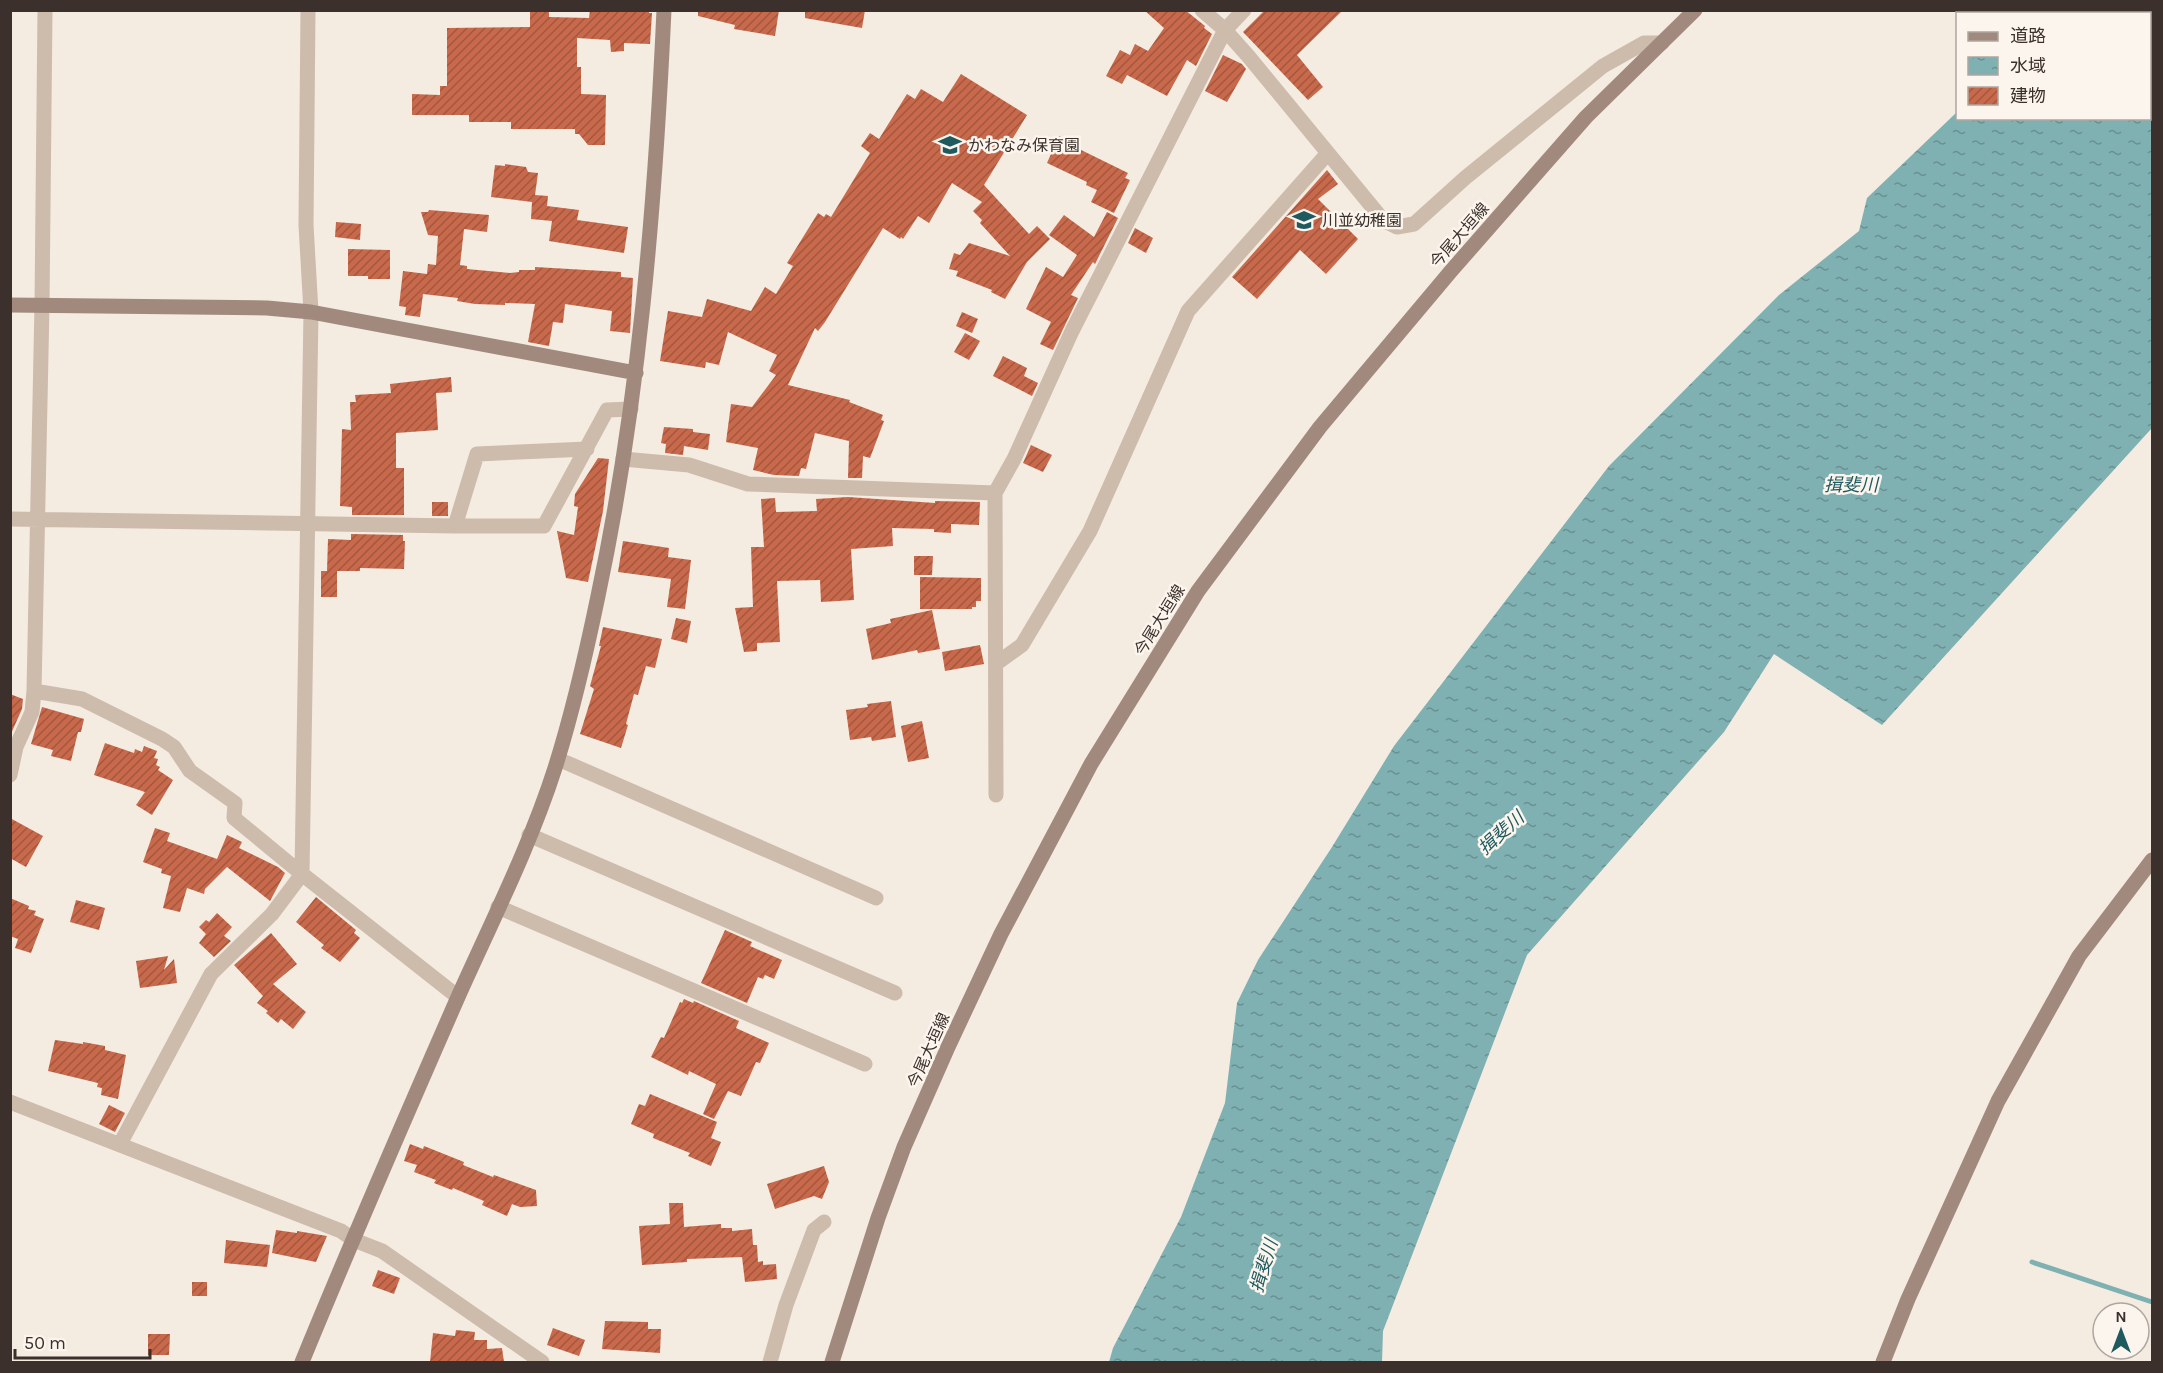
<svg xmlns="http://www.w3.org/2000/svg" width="2163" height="1373" font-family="Karla,'Noto Sans JP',sans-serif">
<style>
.water{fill:url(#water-ripples)}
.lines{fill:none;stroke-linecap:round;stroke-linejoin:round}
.stream{stroke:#7fb0b2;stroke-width:5}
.building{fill:url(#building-hatch)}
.street{stroke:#cdbbac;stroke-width:15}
.secondary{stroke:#a18a7d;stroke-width:15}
.labels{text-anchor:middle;stroke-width:5;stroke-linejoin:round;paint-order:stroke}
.poi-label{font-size:16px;fill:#3b302b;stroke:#fbf5ee;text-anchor:start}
.street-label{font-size:16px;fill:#3b302b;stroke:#fbf5ee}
.water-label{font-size:18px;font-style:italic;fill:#1f5a5e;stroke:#fbf5ee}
</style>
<defs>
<pattern id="water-ripples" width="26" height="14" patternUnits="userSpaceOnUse" patternTransform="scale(1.5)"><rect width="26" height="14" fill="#7fb0b2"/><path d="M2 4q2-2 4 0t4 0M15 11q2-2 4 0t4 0" fill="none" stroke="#699091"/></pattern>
<pattern id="building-hatch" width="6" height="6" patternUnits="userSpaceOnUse" patternTransform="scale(1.5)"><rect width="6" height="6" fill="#c8694b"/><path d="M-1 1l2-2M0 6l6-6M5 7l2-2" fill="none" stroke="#a4573f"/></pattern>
</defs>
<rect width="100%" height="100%" fill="#f4ebe1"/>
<!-- water -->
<path class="water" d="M2071,11h81v417l-270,297 -108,-71 -50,78 -197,223 -144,376 -1,31h-273l4,-14 68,-131 44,-114 12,-100 21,-43 74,-113 62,-101 215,-280 170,-171 80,-64 8,-33 90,-86 1,6h192v-104l-83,-1z"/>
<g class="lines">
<!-- stream -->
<path class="stream" d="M2032,1262l120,40"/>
</g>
<!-- building -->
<path class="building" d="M590,10h59v3h3l-2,31 -26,-1v8l-13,1 -1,-12 -33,-2v29h4v27l25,1 -1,50h-17l-9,-11h-4v-5h-64v-7h-42v-7h-57v-21l28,1v-9h7v-58l83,-1v-16l19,1v5l40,1z
M698,10h81l-4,26 -41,-7 1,-4 -37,-9z
M805,10h60l-3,18 -57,-10z
M1144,10h41l20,16 -1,2 8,6 -16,32 -9,-6 -20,36 -40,-21 -5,9 -16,-8 14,-26 10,5 5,-11 13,7 16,-23z
M1265,10h78l-46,45 26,32 -15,13 -65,-68z
M1223,55l19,9 4,5 -19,33 -22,-11z
M961,74l66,41 -43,70 45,49 8,-8 13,13 -23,23 -22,37 -14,-7 1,-2 -36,-14 2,-5 -9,-2 5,-16 6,2 9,-12 41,13 -30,-33 2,-3 -9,-9 9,-9 -30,-19 -23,40 -11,-7 -15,23 -2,-2 -1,2 -17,-11 -58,94 -7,9 -3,-3 -27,57 62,15 -1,2 34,13 -2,5 3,1 -14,37 -7,-2 -1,22h-14l1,-37 -34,-8 -9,36 -5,-1 -2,8 -25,-1 -21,-5 5,-22 -32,-6 5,-38 21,3 24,-32 -7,-4 8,-16 -49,-23 -9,33 -13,-3 -1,6 -45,-7 8,-50 34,6 5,-18 44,12 14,-24 11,7 17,-28 -6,-3 31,-50 6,4 2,-3 5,3 39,-64 -9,-7 9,-13 9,6 28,-45 8,5 6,-10 22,13z
M1059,136l13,6 -1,3 57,28 -3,5 5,2 -16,33 -23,-11 6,-12 -11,-5 1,-3 -40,-19z
M505,164l21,3 2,5 10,1 -3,22 13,1 -1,10 32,4 -2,10 51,7 -4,26 -75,-12 3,-20 -21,-2 1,-17 -41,-5 4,-32 10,1z
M1327,170l11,14 -20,15 40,40 -32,35 -26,-24 -43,49 -25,-22z
M429,210l60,5 -2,17 -23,-3 -4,36 7,1v3l43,4 9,-1v-2h16v-3l86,5v5l12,1 -3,55 -20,-2 2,-20 -47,-7 -2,19 -10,-1 -4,24 -21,-4 7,-38 -30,-1v2l-30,-1 -18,-3 1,-3 -35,-4 -3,23 -15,-2 1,-8 -7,-1 4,-35 24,3 1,-10 8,1 2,-29 -10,-1 -7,-23h7z
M1107,212l11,6 -23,46 -2,-2 -22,33 7,3 -25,52 -13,-6 11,-22 -25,-13 20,-42 17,10 14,-22 -28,-20 15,-20 30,22z
M336,222l25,2 -1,16 -25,-3z
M1135,228l18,10 -7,15 -18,-10z
M348,249l42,1v29h-22v-3h-20z
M962,312l16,7 -6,14 -16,-7z
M965,333l15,8 -11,19 -15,-8z
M1003,356l24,12 -3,8 14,7 -6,13 -39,-20z
M451,377l1,15 -16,1 2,37 -42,3v35h8v47h-52v-8l-12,-1 2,-77 9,1 -1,-28h6l-1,-7 36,-2 -1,-9z
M664,427l29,2v3l17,2 -2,16 -24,-4 -1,9 -18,-2 1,-9 -5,-1z
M1031,445l21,10 -9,17 -20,-9z
M598,458l11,1 -6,52 -15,71 -22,-4 -9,-47 17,4 4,-28 -4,-1 1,-12z
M848,497l87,6v-2l45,1 -1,23 -28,-1v9l-17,-1v-3l-42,-1 1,18 -42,3 3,51 -33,2 -1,-22 -43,1 3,61 -23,1v8l-13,1 -9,-44 18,-1 -2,-60h13l-3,-48 14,-1 1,14 41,-1 -1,-12z
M432,502h16v14h-16z
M351,534l52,1v6h2l-1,28 -44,-1v3h-33l1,-32 23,1z
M623,541l46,7 -1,9 23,3 -6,49 -18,-2 4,-28 -53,-7z
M914,556h19l-1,19h-18z
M321,571h16v26h-16z
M920,577l61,1v23h-5v6h-4v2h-52z
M932,610l8,39 -22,4 -1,-3 -45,10 -6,-31 25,-6 -1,-4z
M676,618l15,3 -4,22 -16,-4z
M603,627l59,12 -7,29 -9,-2 -8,29 -4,-1 -8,30 2,1 -7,23 -41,-14 14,-45 -4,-3 11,-40h-2z
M980,645l4,19 -39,7 -3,-19z
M10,694l13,5 -1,10 -12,27z
M891,701l5,36 -24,4 -1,-4 -21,3 -4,-30 22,-3 -1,-3z
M42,707l42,12 -3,13h-3l-7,29 -20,-5 2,-6 -22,-6z
M922,721l7,37 -21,4 -7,-36z
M105,743l29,10 1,-4 7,3 2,-6 13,5 -3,7 4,1 -2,6 4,2 -2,3 15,10 -21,35 -16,-10 9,-13 -51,-17z
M10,818l33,18 -17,31 -16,-9z
M155,828l15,5 -3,8 50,18 10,-24 15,7 -3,6 39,19 7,6 -15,28 -43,-34 -22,22 -1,5 -17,-6 -7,24 -17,-4 8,-32 -10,-3 1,-4 -19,-7z
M316,897l40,33 -2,3 6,5 -20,24 -19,-14 3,-3 -28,-23z
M10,898l19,8 -1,3 8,2 -2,4 10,4 -13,34 -16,-5 3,-9 -8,-3z
M76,900l29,8 -6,22 -29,-8z
M217,913l15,14 -8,9 7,5 -17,16 -15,-14 7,-9 -7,-7 7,-7 3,2z
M725,930l27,12 -2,4 32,14 -8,19 -9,-4 -2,4 -5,-2 -11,26 -46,-20z
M271,933l26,31 -24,20 33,28 -13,17 -12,-10 -3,4 -12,-10 2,-2 -11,-8 6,-7 -29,-31z
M168,956l-4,14 10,-11 3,24 -37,5 -4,-27z
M684,999l9,4 1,-2 45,20 -3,7 33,15 -9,20 -4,-1 -15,34 -13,-5 -14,28 -11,-5 13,-30 -27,-13 -1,4 -37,-18 10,-20 3,1 16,-36 2,1z
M55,1040l28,4v-2l22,4v4l21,5 -8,44 -17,-4 1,-7 -5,-1 1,-4 -50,-12z
M650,1094l67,28 -6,16 10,4 -10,24 -23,-10 2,-3 -37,-15 1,-4 -23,-10 8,-20 6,2z
M109,1105l16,8 -10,19 -16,-8z
M410,1144l13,5 1,-3 40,16 -1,3 30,12 1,-2 42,15 1,16 -17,1 -8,-3 -5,12 -25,-11 2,-4 -31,-13 -1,2 -18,-7 2,-3 -22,-8 3,-7 -13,-4z
M824,1166l5,16 -7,17 -8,-3 -39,13 -8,-25z
M669,1203h14l1,24 37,-3v4h11v3l20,-2 1,16h4l1,17 5,-1v4l13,-1 1,15 -32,3 -3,-25 -55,2v3l-45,3 -3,-39 31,-2z
M276,1230l21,3v-2l30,5 -11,26 -44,-9z
M226,1240l44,5 -3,22 -43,-4z
M378,1270l22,8 -6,16 -22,-8z
M192,1282h15v14h-15z
M605,1321l43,1v7h13l-1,24 -58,-4z
M553,1328l32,12 -6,16 -32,-11z
M456,1330l19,2 -1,8h13v9l15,-1 2,14h-74l3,-29 22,3z
M148,1334h22l-1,21h-21z"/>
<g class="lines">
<!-- street -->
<path class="street" d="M308,10l-2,215 5,87 -9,562 156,123
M1202,10l23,20 24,27 134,163 14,7 17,-3 51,-46 138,-112 41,-23h18
M623,459l66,6 59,19 247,9
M10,519l445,7h89l63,-116 24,-1
M455,526l22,-72 110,-5
M997,663l25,-18 68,-114 98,-220 140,-158
M34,691l48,8 80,40 12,8 16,24 45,32 -1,15 68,56 -30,40 -61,60 -91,170
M558,759l318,139
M10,775l6,-28 16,-35 2,-21 8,-386 3,-295
M996,795l-1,-302 19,-34 58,-128 153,-301 19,-20
M529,835l366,158
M498,907l367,157
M10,1102l331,129 13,9 28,11 160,111
M770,1362l16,-57 28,-75 10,-8"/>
<!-- secondary -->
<path class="secondary" d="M10,305l257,3 44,4 325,61
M302,1362c50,-122 103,-244 156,-365 34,-76 72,-151 97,-229 18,-57 31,-114 43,-172 41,-193 57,-389 66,-586
M832,1362l46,-144 26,-71 44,-100 53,-113 90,-170 107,-173 122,-164 131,-156 135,-154 109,-107
M1883,1362l25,-63 90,-198 81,-145 73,-96"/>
</g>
<!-- icons -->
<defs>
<g id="school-bare" transform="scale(1.8)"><path d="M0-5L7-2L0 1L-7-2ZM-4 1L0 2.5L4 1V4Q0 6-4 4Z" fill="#1f5a5e" stroke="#fbf5ee" stroke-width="2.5" paint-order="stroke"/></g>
</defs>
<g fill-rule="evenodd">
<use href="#school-bare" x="950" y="145"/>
<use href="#school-bare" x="1304" y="220"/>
</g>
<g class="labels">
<!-- poi labels -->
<g class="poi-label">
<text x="968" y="151">かわなみ保育園</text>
<text x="1322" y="226">川並幼稚園</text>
</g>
<!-- street labels -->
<g class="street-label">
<text transform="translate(1459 235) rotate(-49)" y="6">今尾大垣線</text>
<text transform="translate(1159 620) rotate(-58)" y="6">今尾大垣線</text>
<text transform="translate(928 1050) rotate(-66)" y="6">今尾大垣線</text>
</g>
<!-- water labels -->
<g class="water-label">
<text x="1851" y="491">揖斐川</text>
<text transform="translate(1501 833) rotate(-42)" y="6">揖斐川</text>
<text transform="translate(1264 1266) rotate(-73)" y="6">揖斐川</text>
</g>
</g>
<!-- border -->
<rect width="2163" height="1373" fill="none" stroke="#3b302b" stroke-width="24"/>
<!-- legend -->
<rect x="1956" y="12" width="195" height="108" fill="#fbf5ee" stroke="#aea6a0" stroke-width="1.5"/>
<rect x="1968" y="32" width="30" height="9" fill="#a18a7d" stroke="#aea6a0" stroke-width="1.5"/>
<text x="2010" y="42" font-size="18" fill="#3b302b">道路</text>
<rect x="1968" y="57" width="30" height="18" fill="url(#water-ripples)" stroke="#aea6a0" stroke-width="1.5"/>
<text x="2010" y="72" font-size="18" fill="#3b302b">水域</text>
<rect x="1968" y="87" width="30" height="18" fill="url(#building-hatch)" stroke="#aea6a0" stroke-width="1.5"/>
<text x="2010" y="102" font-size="18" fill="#3b302b">建物</text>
<!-- north arrow -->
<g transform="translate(2121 1331)"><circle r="28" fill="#fbf5ee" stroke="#aea6a0" stroke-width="1.5"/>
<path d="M0-4.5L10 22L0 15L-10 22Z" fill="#1f5a5e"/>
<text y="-9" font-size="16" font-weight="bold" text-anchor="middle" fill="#3b302b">N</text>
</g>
<!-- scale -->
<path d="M15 1349v9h135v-9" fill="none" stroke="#3b302b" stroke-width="3"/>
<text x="24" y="1349" font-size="18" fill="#3b302b" stroke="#fbf5ee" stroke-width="4.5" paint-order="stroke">50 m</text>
</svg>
